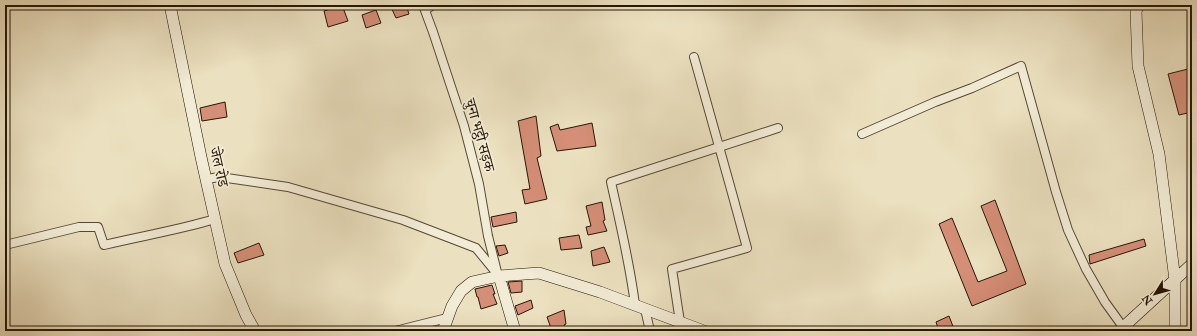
<svg xmlns="http://www.w3.org/2000/svg" width="1197" height="336" font-family="'IM FELL Great Primer','Noto Serif Devanagari',serif">
<style>
.building{fill:#d58e77;stroke:#251606}
.lines{fill:none;stroke-linecap:round;stroke-linejoin:round}
.street-casing{stroke:#564834;stroke-width:10}
.secondary-casing{stroke:#251606;stroke-width:12}
.street{stroke:#f2ebd5;stroke-width:8}
.secondary{stroke:#f2ebd5;stroke-width:11}
.labels{text-anchor:middle;stroke-width:3.5;stroke-linejoin:round;paint-order:stroke}
.street-label{font-size:15px;fill:#251606;stroke:#f2ebd5}
</style>
<rect width="100%" height="100%" fill="#ebe0bf"/>
<filter id="stains"><feTurbulence type="fractalNoise" baseFrequency=".005" numOctaves="4"/><feColorMatrix values="0 0 0 0 .2 0 0 0 0 .09 0 0 0 0 .02 0 0 0 .5 -.17"/></filter>
<radialGradient id="worn" r=".72"><stop offset=".6" stop-color="#630" stop-opacity="0"/><stop offset="1" stop-color="#630" stop-opacity=".3"/></radialGradient>
<!-- building -->
<path class="building" d="M342,5l6,16 -20,6 -4,-16z
M390,5h16l3,9 -13,4z
M376,10l5,13 -15,5 -4,-13z
M1188,69l4,14v29l-13,3 -11,-41z
M225,102l2,15 -25,4 -2,-13z
M536,116l5,40 -4,2 10,41 -22,5 -3,-14 8,-1 -12,-68z
M592,123l4,23 -39,5 -7,-24 8,-3 2,6z
M995,200l31,84 -54,22 -33,-82 13,-6 26,64 29,-11 -26,-65z
M602,202l3,18 -2,1 4,10 -19,4 -2,-8 5,-1 -5,-20z
M516,212l1,10 -24,5 -2,-10z
M579,235l3,13 -21,2 -2,-12z
M1144,239l2,7 -56,18 -1,-9z
M259,243l5,12 -26,8 -4,-10z
M505,245l3,8 -9,3 -3,-10z
M604,247l6,15 -17,4 -2,-15z
M522,281v11l-11,1 -3,-11z
M492,285l3,9h-2l4,10 -16,5 -3,-12h-1l-2,-8z
M531,300l2,8 -15,7 -3,-9z
M564,310l2,14 -2,1 2,6h-14l-5,-14z
M949,316l5,13 -5,2h-10l-3,-9z"/>
<g class="lines">
<!-- street casing -->
<g class="street-casing">
<path id="street" d="M423,5l10,27 31,94 15,58 9,52 9,36
M425,10l8,-5
M862,134l73,-32 37,-14 49,-22 35,126 12,38 18,39 19,33 18,25
M206,179l14,-2 68,10 115,33 73,28 23,28
M5,245l74,-18h19l6,18c37,-9 75,-15 111,-26
M635,305c-5,-41 -15,-82 -24,-123l167,-54
M645,309l5,22
M680,322l-8,-53 75,-21 -15,-55 -38,-136
M395,331l52,-13"/>
</g>
<!-- secondary casing -->
<g class="secondary-casing">
<path id="secondary" d="M170,5l31,152 24,107 21,51 9,16
M1139,5l-3,6 2,55 21,88 16,126v51
M499,276l16,55
M443,331l9,-25 9,-15 11,-9 27,-6 40,-3 61,19 104,39
M1119,331l73,-67"/>
</g>
<!-- street -->
<use href="#street" class="street"/>
<!-- secondary -->
<use href="#secondary" class="secondary"/>
</g>
<g class="labels">
<!-- street labels -->
<g class="street-label">
<text transform="translate(480 135) rotate(74)" y="5">चुना भट्ठी सड़क</text>
<text transform="translate(219 167) rotate(77)" y="5">जेल रोड</text>
</g>
</g>
<!-- margin -->
<rect width="1197" height="336" fill="none" stroke="#ebe0bf" stroke-width="20"/>
<rect x="6" y="6" width="1185" height="324" fill="none" stroke="#251606" stroke-width="2"/>
<rect x="10" y="10" width="1177" height="316" fill="none" stroke="#251606"/>
<!-- north arrow -->
<g transform="translate(1155 294) rotate(233)" stroke="#f2ebd5" stroke-width="3" paint-order="stroke">
<path d="M0-3L7 15L0 10L-7 15Z" fill="#251606"/>
<text y="-6" font-size="11" font-weight="bold" text-anchor="middle" fill="#251606">N</text>
</g>
<rect width="100%" height="100%" filter="url(#stains)"/>
<rect width="100%" height="100%" fill="url(#worn)"/>
</svg>
